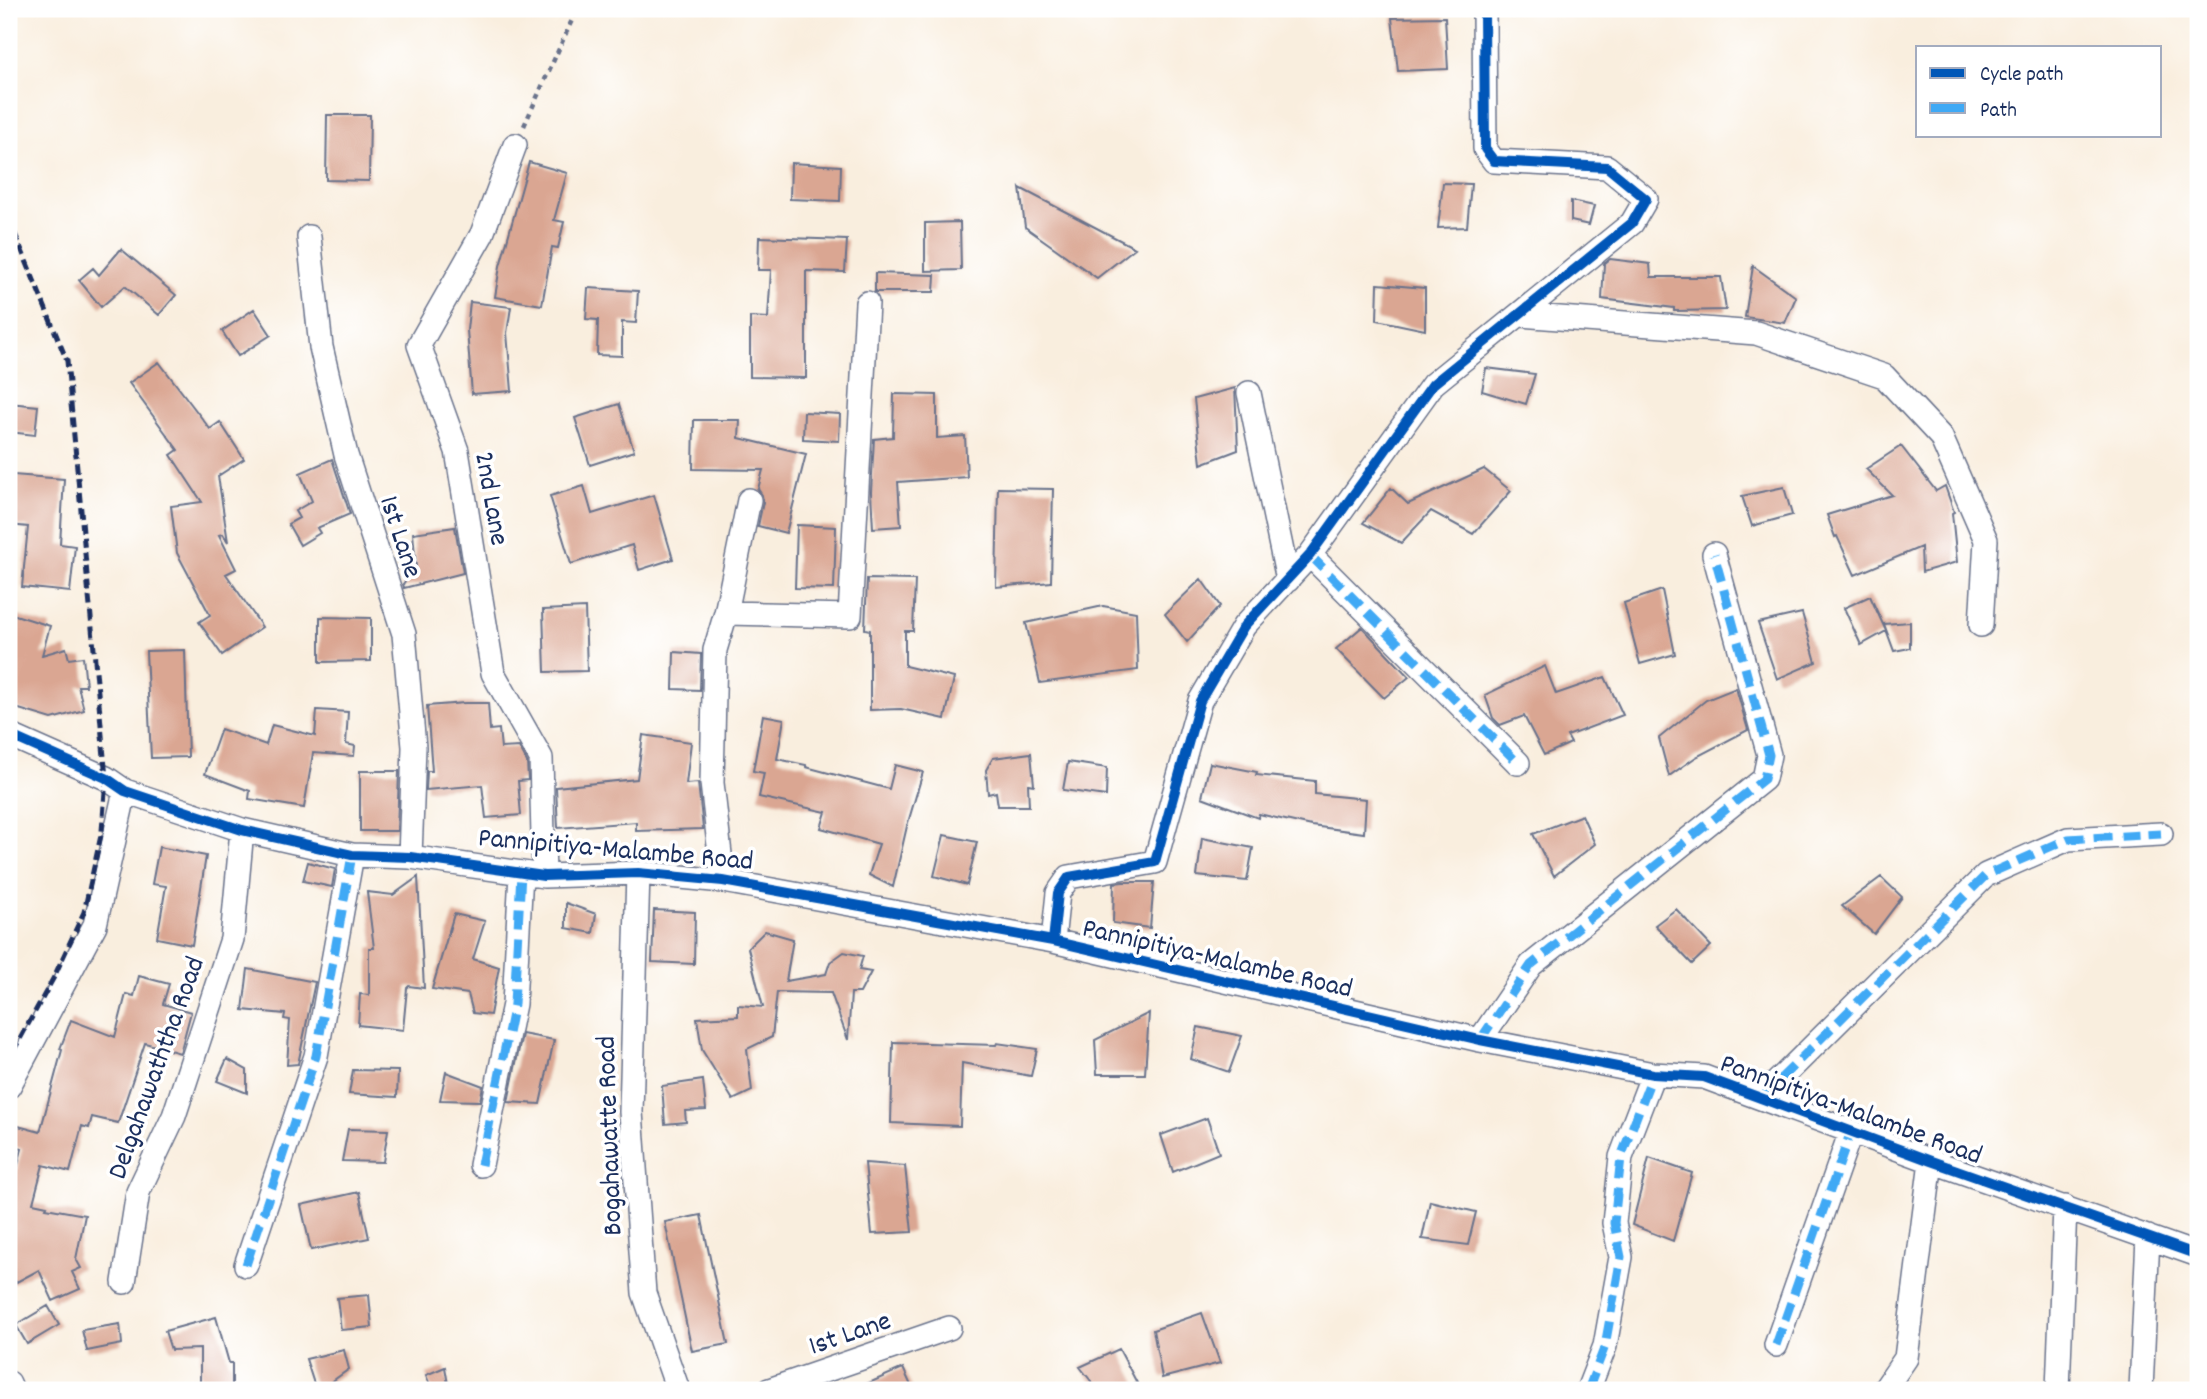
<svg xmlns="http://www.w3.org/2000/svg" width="2207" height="1399" font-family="Dekko,sans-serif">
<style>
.building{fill:#daa692}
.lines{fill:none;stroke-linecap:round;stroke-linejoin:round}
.minor-casing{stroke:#69728b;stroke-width:26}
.path{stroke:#69728b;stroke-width:4.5;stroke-dasharray:5 5;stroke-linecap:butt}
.minor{stroke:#fff;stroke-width:23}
.rail{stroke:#1b2f5e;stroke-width:5;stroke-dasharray:10 5;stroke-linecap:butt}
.quiet{stroke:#3fa9f5;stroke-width:9;stroke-dasharray:18 9;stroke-linecap:butt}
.cycleway-casing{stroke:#fff;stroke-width:15}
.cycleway{stroke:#0057b8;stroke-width:10}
.labels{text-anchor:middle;stroke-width:7;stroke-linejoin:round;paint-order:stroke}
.street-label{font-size:28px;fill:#1b2f5e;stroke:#fff}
</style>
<rect width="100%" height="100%" fill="#fff"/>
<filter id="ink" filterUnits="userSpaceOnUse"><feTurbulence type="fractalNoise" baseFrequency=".0143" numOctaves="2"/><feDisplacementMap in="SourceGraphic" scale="14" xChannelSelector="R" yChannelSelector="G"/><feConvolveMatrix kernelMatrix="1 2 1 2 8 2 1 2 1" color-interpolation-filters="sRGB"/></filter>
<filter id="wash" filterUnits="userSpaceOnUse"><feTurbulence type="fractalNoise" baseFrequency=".00686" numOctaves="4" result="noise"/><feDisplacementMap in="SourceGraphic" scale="28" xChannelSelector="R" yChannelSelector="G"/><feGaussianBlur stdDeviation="1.57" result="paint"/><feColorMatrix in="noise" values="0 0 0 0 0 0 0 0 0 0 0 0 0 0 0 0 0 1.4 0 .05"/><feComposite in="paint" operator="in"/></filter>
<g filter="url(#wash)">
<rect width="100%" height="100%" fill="#f9eede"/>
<g id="blocks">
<!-- building -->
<path class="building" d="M1445,17l3,52 -50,2 -6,-53z
M327,115h43l-1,66 -43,-1z
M529,162l38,11 -13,47 10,2 -6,26 -6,-1 -10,58 -47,-8 5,-31z
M791,163l50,3 -1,35 -50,-2z
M1443,183l28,1 -4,43 -29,1z
M1020,188l115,60 -38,30 -72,-51z
M1571,201l23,5 -5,19 -18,-4z
M960,222l1,48 -36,1v-48z
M759,237l88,3 -2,32 -39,-1v107l-56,-1v-60l18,1 3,-48h-13z
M121,249l55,46 -17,20 -34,-29 -24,21 -22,-27 14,-12 6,7z
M1610,259l40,5 1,13h70l5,33 -52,1v-3l-72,-9 2,-35z
M1753,266l43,31 -11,26 -40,-6z
M875,273l60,2 -1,17h-59z
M1378,284l47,4v42l-48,-10z
M588,288l50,3 -2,32 -14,-1v34l-25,-1 1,-35 -12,-1z
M470,302l41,5 -4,26 5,58 -40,3 -5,-64z
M254,309l17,26 -33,21 -16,-25z
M159,362l51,67 10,-7 24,37 -26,17 10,66 -5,-8 -4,1 17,34 -10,5 36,53 -40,28 -23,-33 11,-7 -33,-62 -6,-47 31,-4 -31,-47 7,-5 -49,-67z
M1486,368l49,6 -9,30 -44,-13z
M1235,388l3,62 -37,14 -7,-65z
M894,394l43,1v43l28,-2 2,41 -69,5 3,44 -28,2 -2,-36 3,-53 19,-2z
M9,403l29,3 -3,29 -26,-3z
M619,404l15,47 -44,14 -15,-47z
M804,412l36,2 -1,27 -36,-2z
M694,420h46l-1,18 67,16 -20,79 -28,-7 5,-24 -1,-7 -4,-6 5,-19 -70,-1z
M1901,446l35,45 9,-5 9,26 -2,1 5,49 -35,10 -1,-25 -66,28 -18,-39 -2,1 -8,-22 65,-20 -26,-26z
M332,459l18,55 -33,14 3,5 -20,12 -12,-21 11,-6 -4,-7 17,-10 -12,-28z
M1484,469l27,22 -38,43 -42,-23 -30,32 -38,-20 28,-35 17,16z
M13,475l51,4 -4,65 15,2 -5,46 -48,-5 6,-60 -18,-2z
M584,486l8,28 62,-19 19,64 -34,11 -7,-25 -61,19 -21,-68z
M1784,487l8,28 -40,11 -10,-30z
M998,488l55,1 -2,93 -55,5z
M797,525l39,2 -2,62 -39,-1z
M455,527l8,46 -59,15 -1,-4 13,-17 -3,-34z
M867,579l48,1 -2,51h-8v35l49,12 -9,41 -44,-10 -31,1v-80l-5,-1z
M1201,579l19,27 -33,36 -22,-28z
M1662,590l13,64 -35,10 -16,-61z
M1870,596l16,35 -25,14 -17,-37z
M1103,606l33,6 2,58 -98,13 -14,-60z
M585,608l2,63 -42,1 -2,-62z
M9,613l41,13 -8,29 24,-7 3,11 14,-2 3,29h-8l6,24 -32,9 -43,-13z
M1802,613l14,49 -39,17 -19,-56z
M320,617l51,1v43l-51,1z
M1910,622v26l-16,3 -10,-27z
M1362,627l47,50 -25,21 -48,-49z
M185,650l3,107 -37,1 -5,-107z
M674,652l27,2 -1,36 -27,-1z
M1545,666l11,28 49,-17 18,38 -56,21 4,7 -27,12 -20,-39 -24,9 -7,-7 -8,-23z
M1736,688l12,42 -52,27 -27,19 -10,-38 47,-38z
M465,703h23l2,27 9,-1 2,19 18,-1 8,15 1,18 -10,1 3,34 -35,3 -4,-33 -56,5 1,-19h5l-5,-65z
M317,710l31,2 -2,32 9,2 -1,10 -41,-3 -9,55 -55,-9 1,-8 -45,-17 16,-45 45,16 6,-20 43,11z
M763,715l21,4 -7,40 29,6v2l83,22 6,-24 28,7 -16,54 -14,61 -24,-12 10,-31 -58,-16 5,-16 -67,-15 5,-24 -11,-2z
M643,735l48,7 -5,42 12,-1 5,46 -67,2v-9l-78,6 -2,-41 81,-8z
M1031,753l3,32 -6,-1 1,22h-31l-2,-14 -8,2 -2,-24 7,-12z
M1068,762l39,6 -1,28 -43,-6z
M1210,763l47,9 -1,3 59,6v13l51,5 -2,34 -52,-7 -53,-12 -1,4 -56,-21z
M360,771h39l-2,60h-37z
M1582,815l13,29 -41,32 -21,-42z
M944,835l33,7 -10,43 -33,-9z
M1202,838l51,10 -6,33 -50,-5z
M159,847l47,9 -14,89 -35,-7 9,-52 -14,-2z
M308,862l27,7 -3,18 -29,-6z
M418,877l6,111 -15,-2 -2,2 -4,42 -45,-5 2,-31 9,1v-47h5l-7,-56 26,3z
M1881,877l21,20 -28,37 -32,-28z
M1123,882h31l-4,46 -37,-5 1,-40z
M566,903l30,11 -3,19 -27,-5z
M1676,909l35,37 -19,18 -37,-39z
M654,910l41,2 -1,52 -42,-2z
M454,914l31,7 -12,38 26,8 -9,48 -17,-2 -5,-19 -36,-5z
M765,931l28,8 -7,42 40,-7 4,-12 14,-10 19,4 -4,14 12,2 -11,21h-9l-3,47 -17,-47 -54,-1 -5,45 -25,12 5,42 -19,9 -31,-50 -5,-32 41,-2v-11l25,2 -15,-59z
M248,969l67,13 -17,82 -11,1 3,-45 -6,-1 1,-5 -42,-4z
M139,976l30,8 -6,20 28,8 -11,41 -35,-10 -27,80 -26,-6 -3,11 -7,-2 -12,46 -27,-7 -10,38 14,3 -1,2 39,7 -9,44 5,9 -9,4 8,17 -27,12 -14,-31 -30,16v-60l6,-33 -4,-1 11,-43 -13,-4 2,-21 29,8 22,-82 -2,-1 11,-29 44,17 11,-43 8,2z
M1149,1013l-4,61h-48l-2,-34z
M1198,1027l44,9 -13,36 -38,-13z
M522,1034l32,6 -14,64 -32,-2z
M893,1042l103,3 1,-2 40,6 -6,27 -69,-13 -2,63 -69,-3z
M227,1059l20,11v23l-30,-12z
M353,1070l45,1 -1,26 -48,-3z
M446,1072l37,14 -3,15 -40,-1z
M703,1080l3,30 -21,1 1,11 -21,2 -3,-38z
M1207,1118l12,35 -46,19 -12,-37z
M348,1129l40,1 -5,32 -41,-1z
M1649,1158l43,15 -19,68 -41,-16z
M865,1163l40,3 7,66 -40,2z
M359,1192l10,46 -58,12 -10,-45z
M1430,1201l46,11 -8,33 -46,-6z
M701,1215l27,129 -36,7 -27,-129z
M369,1295l3,32 -31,3 -4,-32z
M48,1306l11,19 -32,19 -11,-19z
M1202,1313l18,50 -58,15 -9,-48z
M216,1317l13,46h3v27h-32v-41l-29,1 -6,-19z
M120,1324l2,20 -35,7 -5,-21z
M1119,1349l18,34 -16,7h-23l-18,-23z
M344,1350l5,19 -29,21h-4l-10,-31z
M445,1367l4,23h-17l-6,-15z
M903,1368l10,22h-60z"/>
</g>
</g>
<g filter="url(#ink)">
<use href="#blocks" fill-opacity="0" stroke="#69728b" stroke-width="2"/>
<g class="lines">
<!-- minor casing -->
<g class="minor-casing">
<path id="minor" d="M515,145l-33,89 -63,111 38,106 36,222 48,85 3,118
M309,237l12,110 25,108 58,179 10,113 -4,110
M1520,315l236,18 128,43 57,61 45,103 -5,85
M1249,393l39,187
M1310,555l208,208
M726,613l124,3 17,-313
M9,735l97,43 19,13 117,39 110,25 58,2 134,19 94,-3 85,8 330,60 427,99 173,34 51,3 227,84 267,94
M638,873l-7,239 13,181 34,97
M723,881l-11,-98 3,-133 11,-37 23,-113
M1053,941l5,-48 11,-16 86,-15 45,-161 44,-75 66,-71 123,-171 199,-161 14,-24 -39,-32 -113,-6 -9,-12 -1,-140
M1480,1040l51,-75 233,-186 5,-24 -55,-201
M9,1086l86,-161 30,-134
M1761,1098l225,-223 82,-36 93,-5
M481,1165l33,-161 7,-131
M246,1265l70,-209 36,-201
M124,1282l14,-90 36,-76 58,-177 10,-109
M1776,1345l75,-214
M9,1383l3,7
M769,1390l180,-62
M1588,1390l17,-44 16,-89 -7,-34 7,-66 32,-83
M1884,1390l22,-32 25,-197
M2058,1390l7,-183
M2141,1390l7,-153"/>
</g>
<!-- path -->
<path class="path" d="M524,126l53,-117"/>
<!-- minor -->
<use href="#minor" class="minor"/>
<!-- rail -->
<path class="rail" d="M9,219l58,142 39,417 -4,53 -18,81 -30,65 -45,82"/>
<!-- quiet -->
<path class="quiet" d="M1310,555l208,208
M1480,1040l51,-75 233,-186 5,-24 -55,-201
M1761,1098l225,-223 82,-36 93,-5
M481,1165l33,-161 7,-131
M246,1265l70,-209 36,-201
M1776,1345l75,-214
M1588,1390l17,-44 16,-89 -7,-34 7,-66 32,-83"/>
<!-- cycleway casing -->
<g class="cycleway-casing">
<path id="cycleway" d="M9,735l97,43 19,13 117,39 110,25 58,2 134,19 94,-3 85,8 330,60 427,99 173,34 51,3 227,84 267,94
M1053,941l5,-48 11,-16 86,-15 45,-161 44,-75 66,-71 123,-171 199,-161 14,-24 -39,-32 -113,-6 -9,-12 -1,-140"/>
</g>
<!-- cycleway -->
<use href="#cycleway" class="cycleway"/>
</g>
</g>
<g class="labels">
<!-- street labels -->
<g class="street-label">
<text transform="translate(494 498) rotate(80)" y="10">2nd Lane</text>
<text transform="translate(403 536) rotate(72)" y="10">1st Lane</text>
<text transform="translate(616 847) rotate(5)" y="10">Pannipitiya-Malambe Road</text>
<text transform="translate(1218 956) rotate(13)" y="10">Pannipitiya-Malambe Road</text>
<text transform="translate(154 1067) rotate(-70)" y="10">Delgahawaththa Road</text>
<text transform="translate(1852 1107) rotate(20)" y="10">Pannipitiya-Malambe Road</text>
<text transform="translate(607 1136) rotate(-92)" y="10">Bogahawatte Road</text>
<text transform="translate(849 1331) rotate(-19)" y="10">1st Lane</text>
</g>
</g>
<!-- margin -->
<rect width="2207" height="1399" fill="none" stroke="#fff" stroke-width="35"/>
<!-- legend -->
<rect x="1916" y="46" width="245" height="91" fill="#ffffff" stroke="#a4acbf" stroke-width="2"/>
<rect x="1930" y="68" width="35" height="10" fill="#0057b8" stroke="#a4acbf" stroke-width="2"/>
<text x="1980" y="80" font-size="21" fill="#1b2f5e">Cycle path</text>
<rect x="1930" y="103" width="35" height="10" fill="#3fa9f5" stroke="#a4acbf" stroke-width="2"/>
<text x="1980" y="116" font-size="21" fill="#1b2f5e">Path</text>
</svg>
